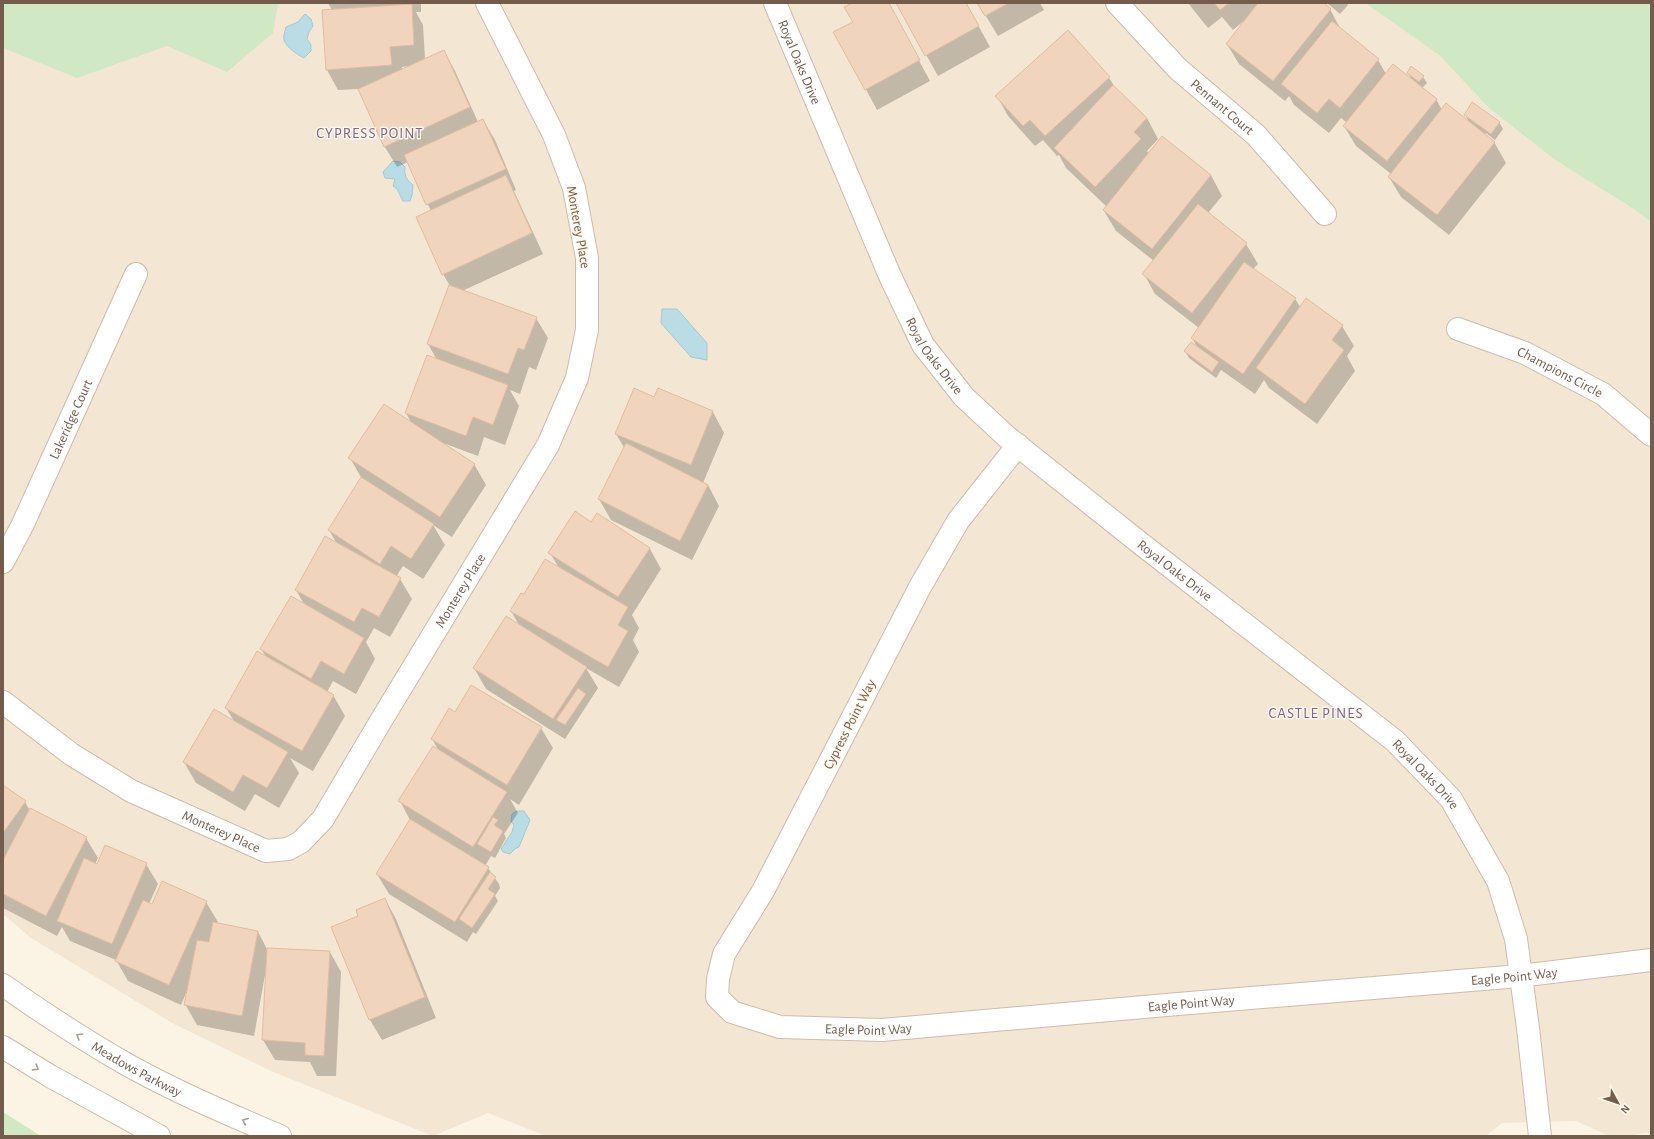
<svg xmlns="http://www.w3.org/2000/svg" width="1654" height="1139" font-family="'Alegreya Sans',sans-serif">
<style>
.residential{fill:#f3e6d3}
.green{fill:#d1e8c4}
.water{fill:#badce4;stroke:#a1cad5}
.shadow{fill:#0003;fill-rule:evenodd}
.building{fill:#f0d4bd;stroke:#e2bc9f}
.lines{fill:none;stroke-linecap:round;stroke-linejoin:round}
.minor-casing{stroke:#cdbcac;stroke-width:24}
.secondary-casing{stroke:#cfbca9;stroke-width:24}
.minor{stroke:#fff;stroke-width:22}
.secondary{stroke:#fff;stroke-width:22}
.oneway{stroke:#ab9d93}
.labels{text-anchor:middle;stroke-width:3;stroke-linejoin:round;paint-order:stroke}
.street-label{font-size:14px;fill:#735c4b;stroke:#fef8eb}
.neighbourhood-label{font-size:15px;letter-spacing:1px;fill:#83638f;stroke:#fef8eb}
</style>
<rect width="100%" height="100%" fill="#fbf4e5"/>
<!-- residential -->
<path class="residential" d="M3,3h1362l74,52 50,53 66,52 80,50 16,12v910l-23,4h-19l-33,-15 -74,2 -16,13h-940l-58,-23 -55,23 -162,-65 -99,-48 -141,-85 -28,-24z"/>
<!-- green -->
<path class="green" d="M3,3h275l-5,30 -46,39 -60,-26 -90,32 -74,-30z
M1365,3h286v219l-16,-12 -80,-50 -66,-52 -50,-53z
M3,1112l38,24h-38z"/>
<!-- water -->
<path class="water" d="M305,14l6,5 2,7 -4,6 -2,7 4,6v6l-7,7c-6,-3 -18,-11 -20,-18 -1,-3 1,-9 2,-13l12,-5z
M393,161l7,1 5,5c-1,9 1,12 8,18l-1,10 -2,6h-7l-6,-12 -4,-3 2,-7 -10,-1 -2,-6z
M662,309h15l30,34v17l-16,-3 -30,-34z
M517,811h7l6,9 -11,27 -3,1 -6,6 -7,-2 -2,-3 11,-17 2,-7 -3,-4 1,-7z"/>
<!-- shadow -->
<path class="shadow" d="M328,3h93v9h-5l7,13 2,34 19,-8 11,20 23,51 5,-2 12,20 21,50 -2,1 29,63 -81,37 74,27 12,20 -12,32 -7,-3 -9,27 -10,-4 9,16 -14,39 -21,-8 -6,19 -35,-13 31,21 12,21 -34,52 -19,-12 12,20 -22,34 -20,-13 -7,11 4,2 12,20 -22,38 -16,-9 -8,14 9,17 -19,35 -23,-13 -6,11 6,3 12,21 -32,55 -23,-13 9,15 -20,35 -24,-14 -10,17 -49,-28 -12,-21 50,-41 -8,-13 40,-51 -5,-8 44,-43 -9,-16 41,-46 -8,-14 33,-51 -12,-21 62,-34 -6,-11 31,-53 -9,-16 22,-58 -7,-12 -12,-63 -23,-49 -11,5 -12,-20 -26,-58 -21,1 -11,-20 5,-60zM409,66l-7,4v-3z
M854,3h34l42,78 -53,29 -42,-78 19,-10z
M897,3h69l24,44 -52,29z
M978,3h62l4,7 -46,26z
M1188,3h134l8,6 11,21 37,30 8,14 26,6 -4,-7 15,4 4,6 -5,5 14,11 6,11 27,12 -4,-7 34,7 4,7 -8,11 -9,-7 -1,2 9,7 12,21 -57,72 -48,-38 -12,-20 2,-3 -35,-28 -12,-20 3,-3 -6,-5 -12,15 -35,-28 -5,-9 -4,5 -46,-37 -12,-20 19,-25 -13,11 -11,-13 -14,11z
M1327,3h20l1,2 -8,9z
M1068,32l41,46 7,11 31,29 11,21 -11,12 2,3 62,21 11,21 -14,17 38,31 12,20 -5,5 42,30 6,9 6,-8 35,26 12,20 -7,10 8,15 -38,53 -48,-36 -5,-8 -9,14 -34,-24 -5,8 -27,-20 -4,-7 12,-4 -5,-9 7,-10 -44,-34 -11,-20 10,-13 -38,-30 -12,-20 3,-4 -41,-39 -7,-13 -2,1 -14,-16 -8,6 -27,-30 -11,-20z
M659,390l54,22 11,21 -21,50 5,2 11,21 -27,54 -81,-40 -12,-21 26,-50 -9,-15 39,-36z
M591,523l59,26 11,20 -29,46 7,13 -6,12 6,12 -20,35 -33,-19 12,20 -33,51 -79,-50 -12,-21 45,-43 -8,-14 14,-15 34,-28 -9,-15z
M455,713l86,15 12,20 -34,57 -9,-6 8,14 -14,21 2,4 -11,20 -4,-2 -6,10 3,2 11,16 1,4 -5,8 3,5 -22,33 -3,-2 -6,10 -78,-48 -12,-20 33,-54 -10,-19 39,-50 -7,-12z
M3,786l22,16 4,7 57,29 12,20 -3,6h51l12,20 -9,20 4,1 53,-3 12,20 -1,2 41,8 9,17 63,3 11,20 -5,104h-19l-7,-14 -35,-2 -12,-20 4,-65h-2l-11,61 -57,-11 -12,-21 2,-13 -6,14 -53,-24 -12,-21 -46,-19 -8,-14 -5,9 -54,-28z
M385,899l11,20 40,99 -54,22 -12,-20 -38,-93 28,-11z"/>
<!-- building -->
<path class="building" d="M852,3h37l31,57 -55,30 -32,-58 20,-10 -9,-15z
M896,3h70l13,23 -54,30z
M977,3h32l-24,13z
M1214,3h15l-9,7z
M1258,3h66l7,6 -58,72 -47,-37z
M412,4l2,41 -24,2 2,18 -66,5 -4,-60z
M1332,21l47,38 -39,49 -11,-9 -12,14 -36,-29z
M1068,30l42,47 -65,59 -15,-16 -7,6 -28,-30z
M444,50l26,57 -86,40 -26,-58z
M1393,64l44,35 -50,62 -44,-35z
M1411,66l13,10 -5,6 -12,-9z
M1113,85l34,33 -13,14 7,7 -46,48 -41,-39z
M1472,102l28,20 -9,12 -27,-19z
M1446,103l49,39 -58,73 -49,-38z
M483,119l23,50 -80,36 -22,-50z
M1162,136l49,39 -59,74 -49,-39z
M506,175l26,58 -90,42 -26,-58z
M1198,204l49,39 -55,70 -50,-39z
M1244,262l52,36 -53,76 -52,-36z
M449,285l88,32 -13,33 -6,-2 -10,26 -81,-30z
M1306,298l37,27 -11,15 12,10 -39,54 -49,-36z
M1191,342l28,20 -7,10 -28,-21z
M427,355l81,30 -15,40 -20,-8 -7,19 -61,-23z
M634,388l20,9 4,-9 55,23 -22,54 -76,-31z
M384,404l91,60 -35,53 -92,-59z
M626,443l82,42 -28,56 -82,-42z
M361,477l73,47 -23,35 -20,-13 -11,18 -52,-34z
M575,511l16,11 6,-9 53,35 -32,49 -70,-44z
M325,536l76,42 -22,39 -17,-9 -8,14 -59,-32z
M545,559l83,48 -10,18 10,6 -20,36 -98,-56 11,-18 3,1z
M291,596l73,42 -20,36 -23,-13 -10,18 -51,-30z
M506,616l81,51 -34,52 -80,-51z
M257,651l77,44 -32,56 -77,-43z
M471,685l71,42 -35,58 -76,-46 18,-31 6,4z
M578,688l8,6 -21,31 -9,-5z
M214,709l74,43 -21,36 -24,-13 -10,17 -50,-30z
M433,746l74,46 -34,55 -75,-46z
M3,785l23,16 -23,32z
M30,808l57,29 -41,79 -43,-22v-34z
M493,817l5,3 -4,5 9,6 -12,21 -14,-8z
M410,819l79,48 -34,55 -79,-48z
M105,845l42,18 -35,81 -55,-23 27,-63 13,6z
M490,872l6,5 -8,12 7,5 -23,34 -13,-9z
M162,881l45,20 -38,84 -54,-24 28,-61 9,4z
M385,898l40,99 -56,23 -38,-93 27,-11 -2,-6z
M213,922l45,9 -16,85 -58,-11 13,-65 12,2z
M267,948l63,3 -6,105 -19,-1v-12l-43,-3z"/>
<g class="lines">
<!-- minor casing -->
<g class="minor-casing">
<g id="minor">
<path id="s1" d="M775,3l115,273 33,69 41,52 43,40 133,106 255,198 56,58 47,82 18,58 12,89 12,108"/>
<path id="s2" d="M1117,3l61,66 78,66 69,79"/>
<path id="s3" d="M1458,329l67,24 78,41 48,41"/>
<path id="s4" d="M1018,445l-60,76 -38,66 -157,304 -39,63 -6,25 -1,18 15,15 48,15 102,3 296,-26 342,-28 131,-16"/>
<path id="s5" d="M3,562l20,-38 113,-250"/>
<path id="s6" d="M3,702l68,52 60,37 135,60 22,-2 13,-7 22,-23 56,-95 169,-279 29,-67 10,-48v-72l-13,-70 -20,-53 -67,-132"/>
</g>
</g>
<!-- secondary casing -->
<g class="secondary-casing">
<g id="secondary">
<path id="s7" d="M3,985c40,28 81,55 123,79 50,28 102,50 154,72"/>
<path d="M3,1047l47,29 109,60"/>
</g>
</g>
<!-- minor -->
<use href="#minor" class="minor"/>
<!-- secondary -->
<use href="#secondary" class="secondary"/>
</g>
<!-- one-way arrows -->
<defs><path id="oneway-chevron" d="M-2-3.5L2.5 0L-2 3.5" fill="none" stroke-width="1.6" stroke-linecap="round" stroke-linejoin="round"/></defs>
<g class="oneway">
<use href="#oneway-chevron" transform="translate(79 1036) rotate(-149)"/>
<use href="#oneway-chevron" transform="translate(36 1068) rotate(32)"/>
<use href="#oneway-chevron" transform="translate(245 1121) rotate(-157)"/>
</g>
<g class="labels">
<!-- street labels -->
<g class="street-label">
<text dy="5" stroke="none"><textPath href="#s1" startOffset="64">Royal Oaks Drive</textPath></text>
<text dy="5" stroke="none"><textPath href="#s2" startOffset="148">Pennant Court</textPath></text>
<text transform="translate(579 227) rotate(80)" y="5">Monterey Place</text>
<text dy="5" stroke="none"><textPath href="#s1" startOffset="388">Royal Oaks Drive</textPath></text>
<text dy="5" stroke="none"><textPath href="#s3" startOffset="111">Champions Circle</textPath></text>
<text dy="5" stroke="none"><textPath href="#s5" startOffset="158">Lakeridge Court</textPath></text>
<text dy="5" stroke="none"><textPath href="#s1" startOffset="712">Royal Oaks Drive</textPath></text>
<text dy="5" stroke="none"><textPath href="#s6" startOffset="639">Monterey Place</textPath></text>
<text transform="translate(849 724) rotate(-63)" y="5">Cypress Point Way</text>
<text dy="5" stroke="none"><textPath href="#s1" startOffset="1036">Royal Oaks Drive</textPath></text>
<text dy="5" stroke="none"><textPath href="#s6" startOffset="255">Monterey Place</textPath></text>
<text dy="5" stroke="none"><textPath href="#s4" startOffset="1441">Eagle Point Way</textPath></text>
<text dy="5" stroke="none"><textPath href="#s4" startOffset="1117">Eagle Point Way</textPath></text>
<text dy="5" stroke="none"><textPath href="#s4" startOffset="793">Eagle Point Way</textPath></text>
<text dy="5" stroke="none"><textPath href="#s7" startOffset="158">Meadows Parkway</textPath></text>
</g>
<!-- neighbourhood labels -->
<g class="neighbourhood-label">
<text x="370" y="138">CYPRESS POINT</text>
<text x="1316" y="718">CASTLE PINES</text>
</g>
</g>
<!-- border -->
<rect width="1654" height="1139" fill="none" stroke="#735c4b" stroke-width="8"/>
<!-- north arrow -->
<g transform="translate(1618 1103) rotate(130)" stroke="#fef8eb" stroke-width="3" paint-order="stroke">
<path d="M0-3L7 15L0 10L-7 15Z" fill="#735c4b"/>
<text y="-6" font-size="11" font-weight="bold" text-anchor="middle" fill="#735c4b">N</text>
</g>
</svg>
